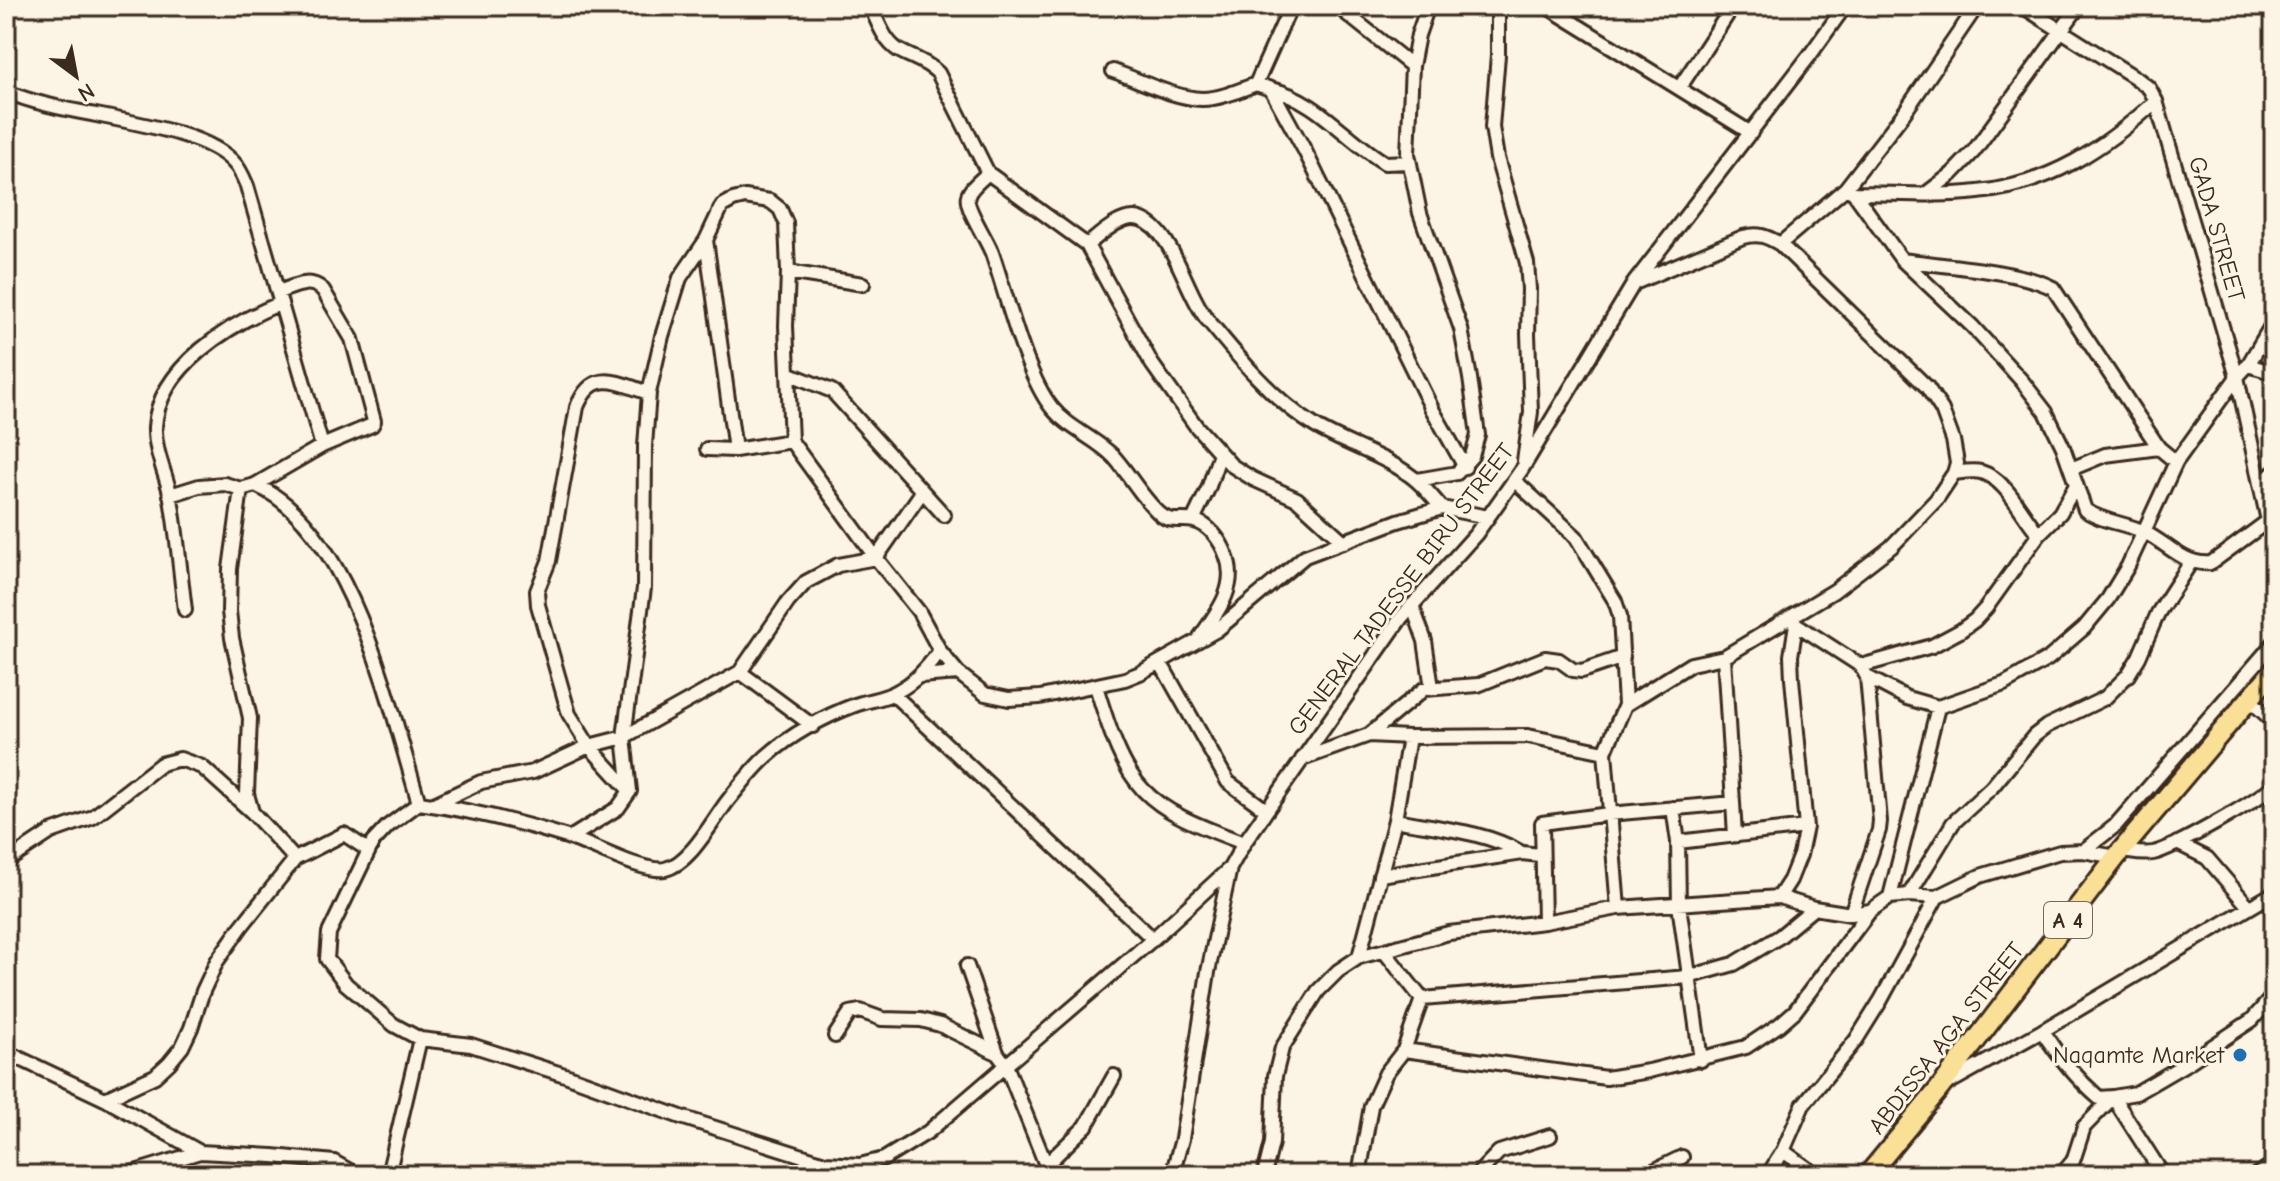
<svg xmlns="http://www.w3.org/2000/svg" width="2280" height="1181" font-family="'Comic Neue',sans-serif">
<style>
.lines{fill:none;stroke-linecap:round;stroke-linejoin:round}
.minor-casing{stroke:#3b2a1e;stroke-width:18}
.highway-casing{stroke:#3b2a1e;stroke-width:24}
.minor{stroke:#fcf5e5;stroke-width:12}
.highway{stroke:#fadf96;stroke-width:18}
.poi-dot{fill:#1f6fb2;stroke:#fcf5e5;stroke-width:3}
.labels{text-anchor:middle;stroke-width:6;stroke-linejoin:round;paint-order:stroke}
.shield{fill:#fcf5e5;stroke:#75675a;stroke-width:2}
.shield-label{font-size:22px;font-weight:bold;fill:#3b2a1e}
.street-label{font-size:24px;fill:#3b2a1e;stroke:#fcf5e5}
.poi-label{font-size:24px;fill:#3b2a1e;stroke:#fcf5e5;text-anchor:end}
</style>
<rect width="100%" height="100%" fill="#fcf5e5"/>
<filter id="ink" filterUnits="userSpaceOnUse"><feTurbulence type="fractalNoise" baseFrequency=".0125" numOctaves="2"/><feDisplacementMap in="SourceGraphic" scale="16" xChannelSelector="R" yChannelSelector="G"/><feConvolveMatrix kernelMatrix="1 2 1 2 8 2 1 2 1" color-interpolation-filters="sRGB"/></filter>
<g filter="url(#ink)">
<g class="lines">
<!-- minor casing -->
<g class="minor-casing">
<path id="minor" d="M870,6c8,15 13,34 28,44 14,8 28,11 40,23l50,100 99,72 65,119 44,62 35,39 22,14 44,20 47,43
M1337,6l75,60
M1498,6v49l-6,72 5,31 30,105 2,26 -1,45 3,78 -7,49
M1546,6l205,127
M2022,6l114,72 13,10 7,13 81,276 31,144 6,9
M1113,71c27,9 60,27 89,28 18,0 38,-9 54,-15l15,5 34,62 127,258 33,58
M1256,84l35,-78
M1680,87l53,-81
M1271,89c46,10 75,51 114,74l24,-1
M6,91c54,27 193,29 229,73 5,5 9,15 12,22l75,260
M988,173c-6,6 -18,15 -20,23 -4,11 21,46 25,60 14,41 33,120 59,152 17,21 44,30 62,49 16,18 28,41 46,57 11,10 21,4 34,7 15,3 27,20 32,34 13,31 -9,58 -26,82
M1846,188l8,5 48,67 70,66 50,55 24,31 17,35 22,63c17,12 41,13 59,22 23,11 40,34 67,31l57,-42
M1854,193c41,0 83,4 124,-1 71,-7 127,-44 178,-91
M1927,193l25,-19 22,-23 105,-145
M706,240l29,210
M1780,244l66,-56 58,-75 73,-107
M1087,245c13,-10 35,-32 53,-26 33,10 46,75 67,100 31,38 66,81 108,107 31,19 75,31 102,55 9,8 17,18 25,27
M1902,260c41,6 116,10 151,28l106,160 17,14
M788,272l75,12
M2248,365l26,8
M788,373l44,18 112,124
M707,449l28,1 56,-9
M2071,469l34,-14 54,-7
M1954,473c8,-1 19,-3 27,-1 27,8 40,43 58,62
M1417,480l40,-7 15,-17 6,-21 -8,-57 -9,-49 -41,-116 -12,-59 4,-88 6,-31 10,-29
M1514,480l62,57 39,64 5,15 5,89 -20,47 13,156
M255,485c97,41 136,226 164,318
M2260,485l14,-13
M241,489l-11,80 -1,42 3,27 18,80 -3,76 5,18
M170,495l29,-9 26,-2 16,5 14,-4 67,-39 50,-21 2,-4 -22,-82 -29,-49c-14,-13 -29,-3 -45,2
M1193,520l15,-31 12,-35
M1412,605l13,36 7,47
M185,610c-5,-39 -8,-79 -15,-117 -5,-21 -16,-44 -15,-66 3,-60 77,-104 126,-124
M1796,624l65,42 6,11 13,144 -1,9 -28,84
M940,651c-13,17 -25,31 -44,41 -12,7 -28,8 -41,13 -30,11 -65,30 -89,52 -13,12 -25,27 -36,41 -16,19 -39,66 -65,71 -22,4 -74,-25 -98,-32 -48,-15 -97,-27 -148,-34l-31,23 -15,16 -44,91 -2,26 19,25 48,41 26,14 51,6 97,31 113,41 144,46 35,2 24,-6 44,-27 225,-193 77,-71
M1724,657l11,178
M1160,662l68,120 38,28
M1861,666l71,-20 28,-15 15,-11 11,-12 53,-74 21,-21 16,-28
M740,672l73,54
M920,676l38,-3
M1867,677l40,21 31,9 66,-23 44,-25 36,-31 24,-29 20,-33 48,-104 61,-85 11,-12 26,-44
M1096,686c32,106 45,119 148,157
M893,694l260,245
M2249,699l25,23
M1625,705l66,-41 33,-7 110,-66 57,-44 45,-47 18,-27 3,-10 -4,-23 -11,-30 -15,-23 -147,-143c-14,-8 -21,-11 -37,-7l-106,45
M1369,735l40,2 119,-1 77,16
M1302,759l67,-24 55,-46 54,-4 67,-27 14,2 14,10 9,1 41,-14
M630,791l-41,-45 -20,-32 -31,-109 -1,-14 12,-30 28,-154c16,-40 40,-24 72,-14
M432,805l49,-23 52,-10 56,-26 35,-9 116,-65 48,-70 18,-20 32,-17 38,-7 46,-66
M1673,808l5,34
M1395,820c42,8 90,11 127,33
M570,838l48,-30 12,-17 -6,-54 20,-149 1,-142 4,-53 13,-57 18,-58 26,-38 16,-34 11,-6 12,-3 25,4 10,8 6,14 2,49 -2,54 5,115 85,117 43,54 21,39 18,22 27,21 24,5 31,-2 85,-18 15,-6 77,-43 88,-74 93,-35 44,-13 46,9
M2177,843l30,15 42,49
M2083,851l32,-25 159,-183
M2121,851c10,1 21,4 32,2 20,-4 106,-53 121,-68
M6,862l45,-30 42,-15 68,-53 19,-5 22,8 50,45 43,47
M1380,875l142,-22 18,2
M1909,895l44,-72 39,-36 42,-51 13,-10 58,-28 23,-23 11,-18 19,-44 33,-51
M1779,897l11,-17 10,-25 6,-28 -14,-148 -1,-23 5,-32 -4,-6
M1890,897l48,-190
M1544,922l-2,-99 67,-9 124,-11
M1359,957l36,-137 14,-83
M967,966l30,87 9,12 44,110
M1422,999l266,-22 46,-13 45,-27 35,-29
M2042,1031c17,26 34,47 57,67l14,-1 50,78
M835,1036l15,-23 10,-2 22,8 39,1 19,5 57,28
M1404,1050l202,28 43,-7 97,-24 33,-22 16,-14 75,-100 20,-14 19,-2 28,2 43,-21 80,-24 23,-1 33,6
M6,1052l99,47 95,53 73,4 61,6 23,13
M1701,1060l-22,-155 -1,-63 128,-15
M1945,1085l97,-54 232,-138
M105,1099l50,-23 14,-13 13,-16 9,-19 12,-37 14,-30 24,-34 54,-68 49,-25 24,16
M1783,1151l34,24
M1047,1164l39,-38 28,-50
M125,1175l75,-23
M388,1175l32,-136
M1172,1175l10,-36 26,-167 22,-104 14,-25 157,-225 75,-84 46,-65 112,-186 176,-228 35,-49
M1264,1175l8,-32 3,-67 7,-28 36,-57 20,-20 21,-14 90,-24 95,-11 74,-14 161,-11 35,11 37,6 19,-3
M1359,1175l12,-69 15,-33 18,-23 18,-51 -38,-48
M1477,1175l22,-23 51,-16
M1645,1175l37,-18
M1768,1175l15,-24 20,-46 53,-65 25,-40 56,-103
M2061,1175l12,-14 11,-34 29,-30 23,-4 53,-31 63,-42 22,-25
M2256,1175l18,-11"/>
</g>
<!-- highway casing -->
<g class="highway-casing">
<path id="highway" d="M1868,1175l71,-86 177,-232 158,-187"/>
</g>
<!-- minor -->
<use href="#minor" class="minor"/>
<!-- highway -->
<use href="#highway" class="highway"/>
</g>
</g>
<!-- markers -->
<circle class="poi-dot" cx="2240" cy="1055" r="8"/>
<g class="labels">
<!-- shield labels -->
<rect class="shield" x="2044" y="902" width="48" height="36" rx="6"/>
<g class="shield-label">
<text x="2068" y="928">A 4</text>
</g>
<!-- street labels -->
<g class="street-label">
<text transform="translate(2217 229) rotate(74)" y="8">GADA STREET</text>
<text transform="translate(1401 589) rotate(-53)" y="8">GENERAL TADESSE BIRU STREET</text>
<text transform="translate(1946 1038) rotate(-52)" y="8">ABDISSA AGA STREET</text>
</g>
<!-- poi labels -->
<g class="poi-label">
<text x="2224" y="1063">Naqamte Market</text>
</g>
</g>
<!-- margin -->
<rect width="2280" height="1181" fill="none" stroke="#fcf5e5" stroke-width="32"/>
<rect x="16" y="16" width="2248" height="1149" fill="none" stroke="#3b2a1e" stroke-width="3" filter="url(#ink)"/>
<!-- north arrow -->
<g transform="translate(76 76) rotate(148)" stroke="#fcf5e5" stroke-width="6" paint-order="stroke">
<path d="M0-6L14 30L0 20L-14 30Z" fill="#3b2a1e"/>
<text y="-12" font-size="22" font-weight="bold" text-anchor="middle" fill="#3b2a1e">N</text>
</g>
</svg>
